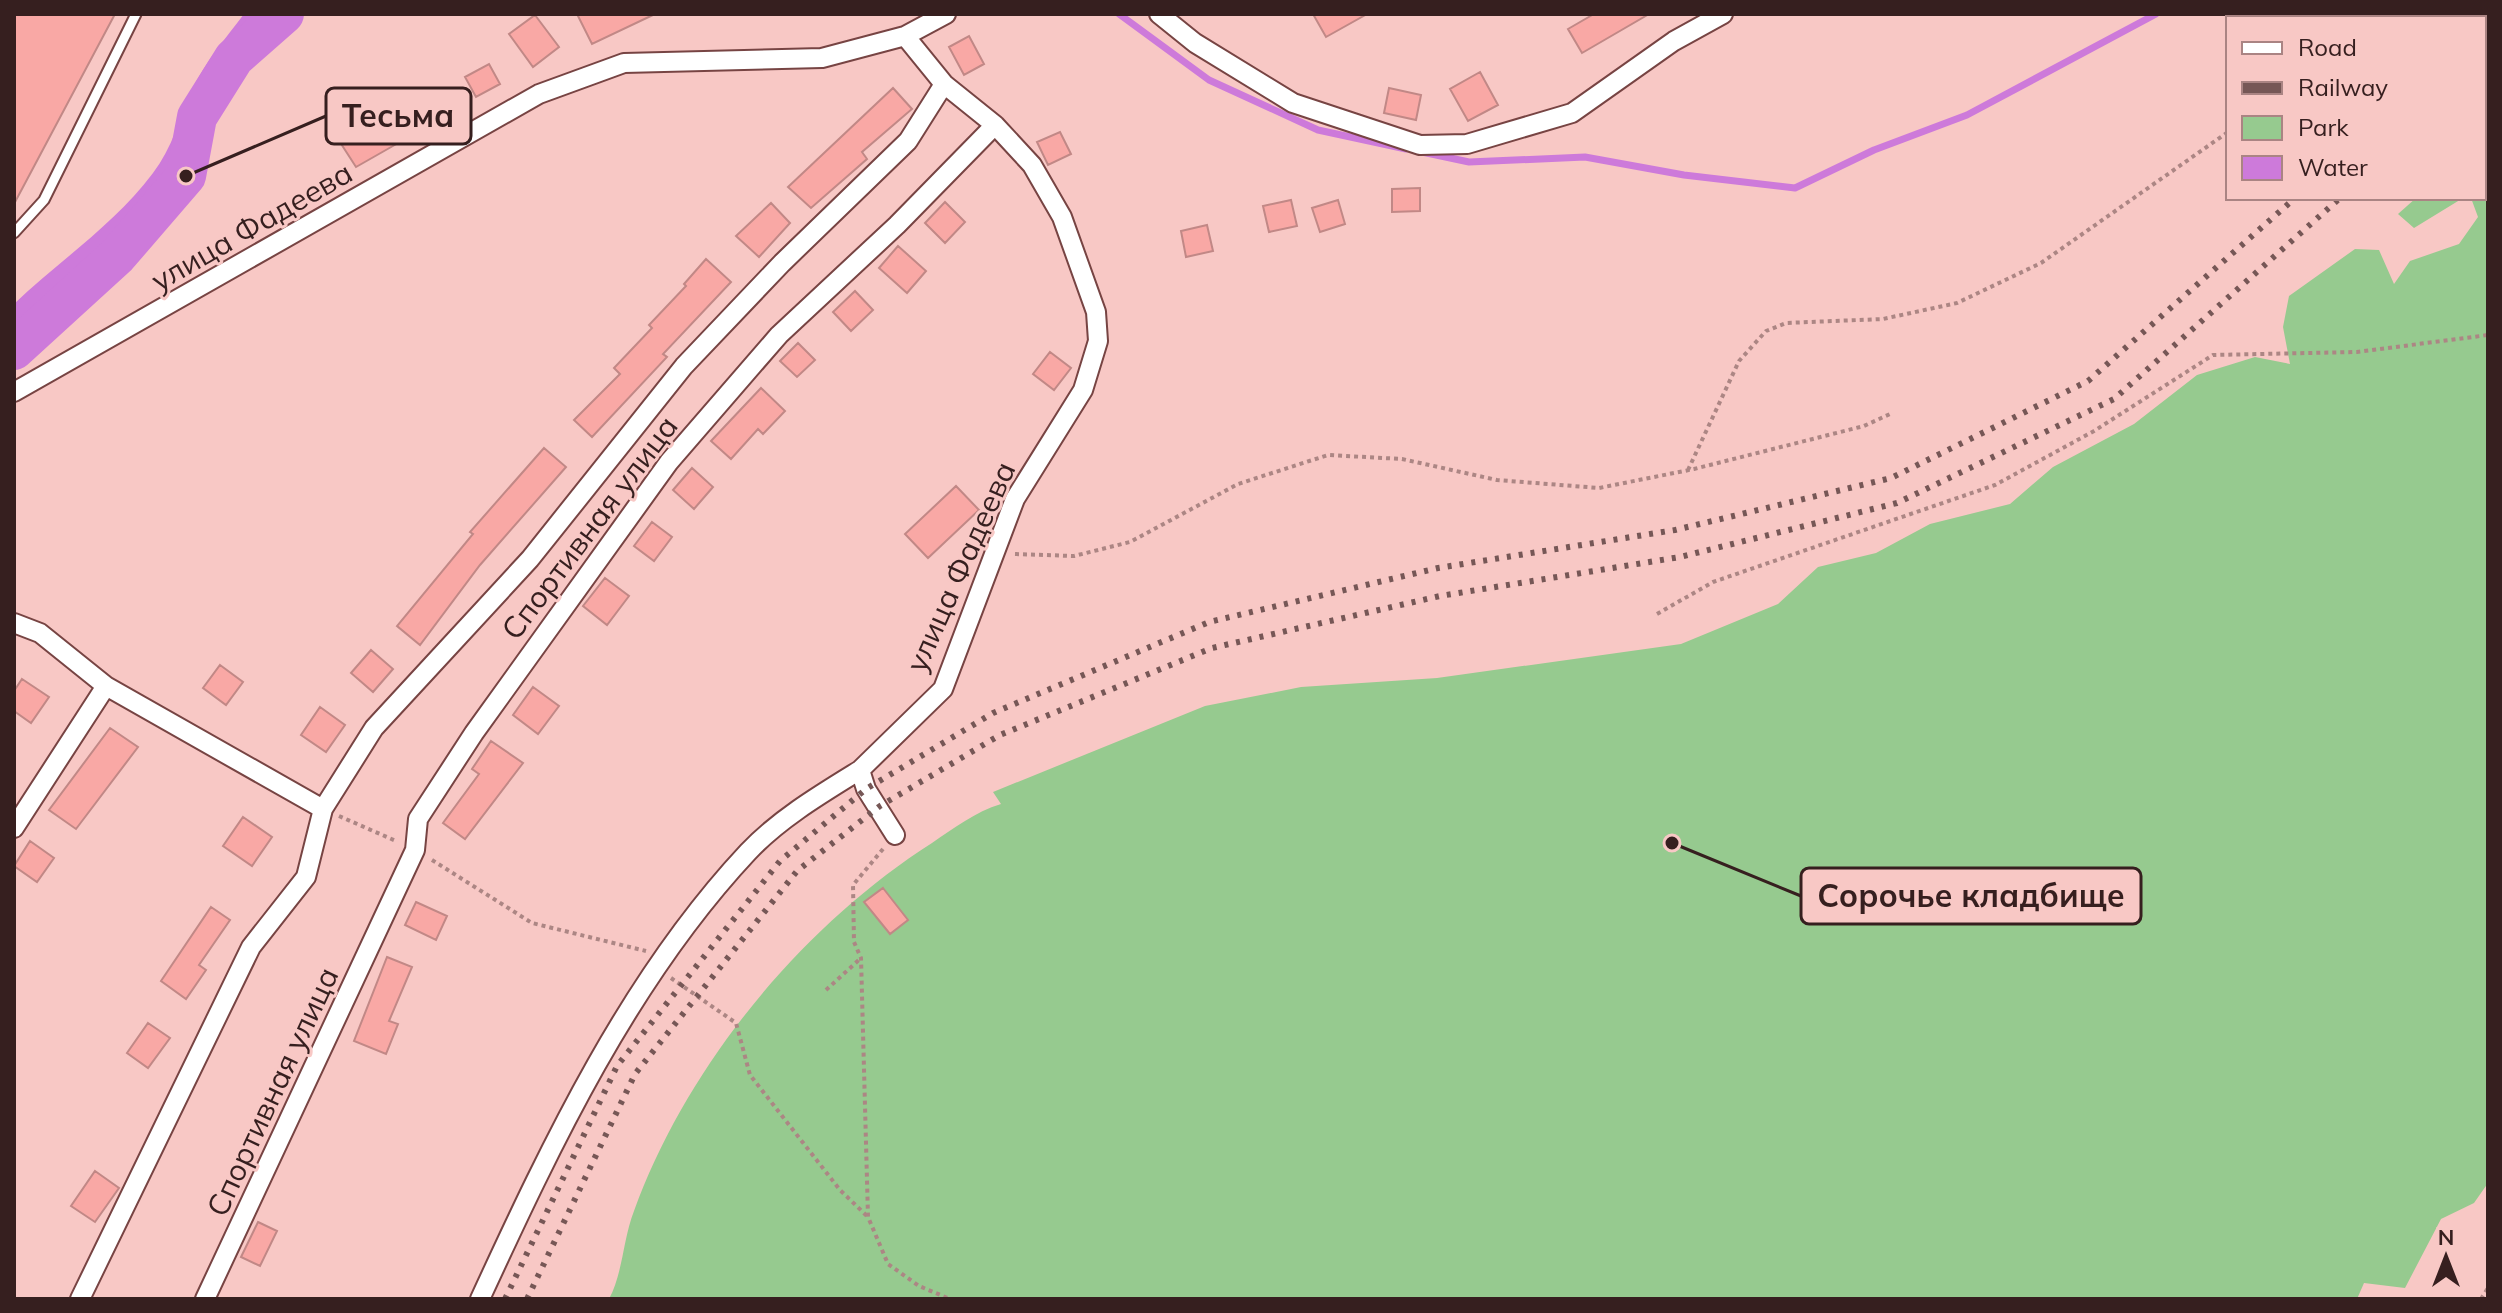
<svg xmlns="http://www.w3.org/2000/svg" width="2502" height="1313" font-family="Mulish,sans-serif">
<style>
.green{fill:#96ca8f}
.water{fill:#cd7ada}
.lines{fill:none;stroke-linecap:round;stroke-linejoin:round}
.stream{stroke:#cd7ada;stroke-width:7}
.river{stroke:#cd7ada;stroke-width:40}
.building{fill:#f9a8a5;stroke:#c18886;stroke-width:2}
.lane-casing{stroke:#774443;stroke-width:13}
.street-casing{stroke:#774443;stroke-width:22}
.path{stroke:#ac8684;stroke-width:4;stroke-dasharray:4 4;stroke-linecap:butt}
.lane{stroke:#fff;stroke-width:9}
.street{stroke:#fff;stroke-width:18}
.rail{stroke:#765756;stroke-width:6;stroke-dasharray:4 8;stroke-linecap:butt}
.labels{text-anchor:middle;stroke-width:6;stroke-linejoin:round;paint-order:stroke}
.street-label{font-size:30px;fill:#361f1f;stroke:#f8c8c5}
.leader{fill:none;stroke:#361f1f;stroke-width:3}
.callout-dot{fill:#361f1f;stroke:#f8c8c5;stroke-width:3}
.callout{fill:#f8c8c5;stroke:#361f1f;stroke-width:3}
.callout-label{font-size:32px;text-anchor:middle;font-weight:bold;fill:#361f1f}
</style>
<rect width="100%" height="100%" fill="#f8c8c5"/>
<!-- green -->
<path class="green" d="M2488,143v1040l-14,20 -33,16 -36,69 -41,-5 -7,16h-1748c14,-26 14,-60 25,-88 53,-146 168,-285 298,-368 22,-15 43,-31 69,-39l-8,-12 212,-86 96,-19 136,-9 244,-34 97,-40 40,-37 58,-14 54,-29 80,-20 43,-37 81,-43 63,-49 58,-18 35,7 -7,-37 6,-31 66,-47 24,1 15,34 16,-23 49,-17 19,-27 -7,-19h13v-53z
M2416,198h47l-49,30 -16,-14z"/>
<!-- water -->
<path class="water" d="M244,14h31l-39,38 -26,45 -20,62 -39,54 -41,47 -28,16 -68,56v-28c46,-44 100,-79 139,-131 19,-25 27,-55 39,-83 13,-28 34,-52 52,-76z"/>
<g class="lines">
<!-- stream -->
<path class="stream" d="M1119,14l90,66 109,50 88,19
M1422,152l47,10 116,-5 99,18 111,13 79,-38 93,-35 189,-101"/>
<!-- river -->
<path class="river" d="M14,350l103,-94 69,-80 11,-59 37,-59 50,-44"/>
</g>
<!-- building -->
<path class="building" d="M14,14h101l-101,190z
M577,14h78l-63,30z
M1313,14h54l-41,23z
M1594,14h55l-67,39 -14,-24z
M535,15l24,32 -26,20 -24,-33z
M969,36l15,28 -20,11 -15,-28z
M489,64l11,20 -24,13 -11,-20z
M1480,72l18,33 -30,16 -18,-32z
M893,88l19,21 -50,43 5,7 -56,49 -23,-21z
M1389,88l32,7 -5,25 -32,-7z
M408,109l13,21 -65,37 -18,-28 31,-19 6,10z
M1060,132l11,22 -23,11 -11,-23z
M1420,188v23l-28,1v-23z
M1291,200l6,26 -28,6 -6,-26z
M1338,200l7,24 -25,8 -8,-24z
M945,202l20,20 -20,21 -20,-20z
M771,203l19,20 -31,34 -23,-21z
M1207,225l6,26 -27,6 -5,-26z
M898,246l28,25 -19,22 -28,-25z
M706,259l25,23 -68,72 4,3 -75,80 -18,-17 46,-46 -6,-6 38,-40 -3,-3 37,-39 -2,-2z
M855,291l18,19 -22,21 -18,-19z
M798,343l17,17 -18,17 -17,-16z
M1050,352l21,16 -17,22 -21,-16z
M761,388l24,23 -22,23 -5,-5 -27,30 -20,-18z
M544,448l22,19 -86,98 -60,80 -23,-19 76,-92 -3,-2z
M692,468l21,19 -19,22 -21,-19z
M956,486l23,24 -51,48 -23,-24z
M652,522l20,15 -18,24 -20,-15z
M605,578l24,18 -22,29 -24,-19z
M371,650l22,19 -20,23 -22,-19z
M220,665l23,17 -17,23 -23,-17z
M22,679l27,18 -18,26 -17,-12v-20z
M533,687l26,19 -21,28 -25,-19z
M320,707l25,18 -19,27 -25,-17z
M110,728l28,19 -62,82 -27,-19z
M491,741l32,22 -58,76 -22,-16 36,-49 -7,-5z
M243,817l29,20 -20,29 -29,-20z
M30,841l24,17 -17,24 -23,-16z
M883,888l25,32 -18,14 -26,-32z
M416,902l31,14 -11,24 -31,-15z
M211,907l19,13 -31,45 7,5 -20,29 -25,-18z
M387,957l25,10 -23,54 9,3 -12,30 -32,-13z
M148,1023l22,15 -22,30 -21,-15z
M95,1171l24,17 -24,34 -24,-16z
M258,1222l19,9 -17,35 -19,-9z"/>
<g class="lines">
<!-- lane casing -->
<g class="lane-casing">
<path id="lane" d="M14,233l30,-33 92,-186"/>
</g>
<!-- street casing -->
<g class="street-casing">
<path id="street" d="M1159,14l36,29 98,60 127,42 47,-1 105,-31 102,-72 49,-27
M905,36l39,48 51,41
M14,392l525,-298 85,-31 198,-5 83,-22 41,-22
M14,623l26,10 66,53 217,123
M14,828l92,-142
M80,1299l171,-352 55,-70 17,-68 51,-81 156,-169 154,-193 98,-103 126,-122 36,-57
M205,1299l210,-449 3,-31 56,-86 195,-271 110,-127 118,-110 98,-100 37,40 30,52 34,95 2,29 -15,49 -68,109 -72,190 -83,81 6,19 29,46
M480,1299c72,-156 149,-320 268,-447 31,-33 73,-58 112,-82"/>
</g>
<!-- path -->
<path class="path" d="M2374,18l5,-4
M1688,470l51,-109 27,-30 20,-8 97,-4 74,-16 84,-40 187,-131
M1015,554l59,2 56,-14 108,-58 90,-29 74,4 95,21 102,8 95,-19 170,-43 26,-12
M1657,614l56,-32 282,-97 99,-54 119,-76 144,-3 131,-17
M339,816l57,25
M883,849l-30,36 1,57 7,16 7,259 20,47 31,22 31,13
M432,860l100,63 114,28
M671,978l65,45 14,52 90,115 28,27
M826,990l35,-32
M2481,1299l7,-11"/>
<!-- lane -->
<use href="#lane" class="lane"/>
<!-- street -->
<use href="#street" class="street"/>
<!-- rail -->
<path class="rail" d="M2484,32l4,-3
M2484,70l4,-3
M505,1299l112,-233 163,-205 86,-72 127,-76 216,-91 229,-54 237,-38 216,-52 197,-97 207,-183
M527,1299l108,-225 162,-203 83,-65 120,-71 212,-87 228,-52 240,-39 217,-54 217,-104 226,-201"/>
</g>
<g class="labels">
<!-- street labels -->
<g class="street-label">
<text transform="translate(252 227) rotate(-30)" y="10">улица Фадеева</text>
<text transform="translate(590 528) rotate(-53)" y="10">Спортивная улица</text>
<text transform="translate(961 567) rotate(-66)" y="10">улица Фадеева</text>
<text transform="translate(273 1092) rotate(-65)" y="10">Спортивная улица</text>
</g>
</g>
<!-- callouts -->
<path class="leader" d="M186 176L326 116M1672 843L1801 896"/>
<g class="callout-dot">
<circle cx="186" cy="176" r="8"/>
<circle cx="1672" cy="843" r="8"/>
</g>
<g class="callout">
<rect x="326" y="88" width="145" height="56" rx="8"/>
<rect x="1801" y="868" width="340" height="56" rx="8"/>
</g>
<g class="callout-label">
<text x="398" y="127">Тесьма</text>
<text x="1971" y="907">Сорочье кладбище</text>
</g>
<!-- border -->
<rect width="2502" height="1313" fill="none" stroke="#361f1f" stroke-width="32"/>
<!-- legend -->
<rect x="2226" y="16" width="260" height="184" fill="#f8c8c5" stroke="#aa8483" stroke-width="2"/>
<rect x="2242" y="42" width="40" height="12" fill="#ffffff" stroke="#aa8483" stroke-width="2"/>
<text x="2298" y="56" font-size="24" fill="#361f1f">Road</text>
<rect x="2242" y="82" width="40" height="12" fill="#765756" stroke="#aa8483" stroke-width="2"/>
<text x="2298" y="96" font-size="24" fill="#361f1f">Railway</text>
<rect x="2242" y="116" width="40" height="24" fill="#96ca8f" stroke="#aa8483" stroke-width="2"/>
<text x="2298" y="136" font-size="24" fill="#361f1f">Park</text>
<rect x="2242" y="156" width="40" height="24" fill="#cd7ada" stroke="#aa8483" stroke-width="2"/>
<text x="2298" y="176" font-size="24" fill="#361f1f">Water</text>
<!-- north arrow -->
<g transform="translate(2446 1257)" stroke="#f8c8c5" stroke-width="6" paint-order="stroke">
<path d="M0-6L14 30L0 20L-14 30Z" fill="#361f1f"/>
<text y="-12" font-size="22" font-weight="bold" text-anchor="middle" fill="#361f1f">N</text>
</g>
</svg>
